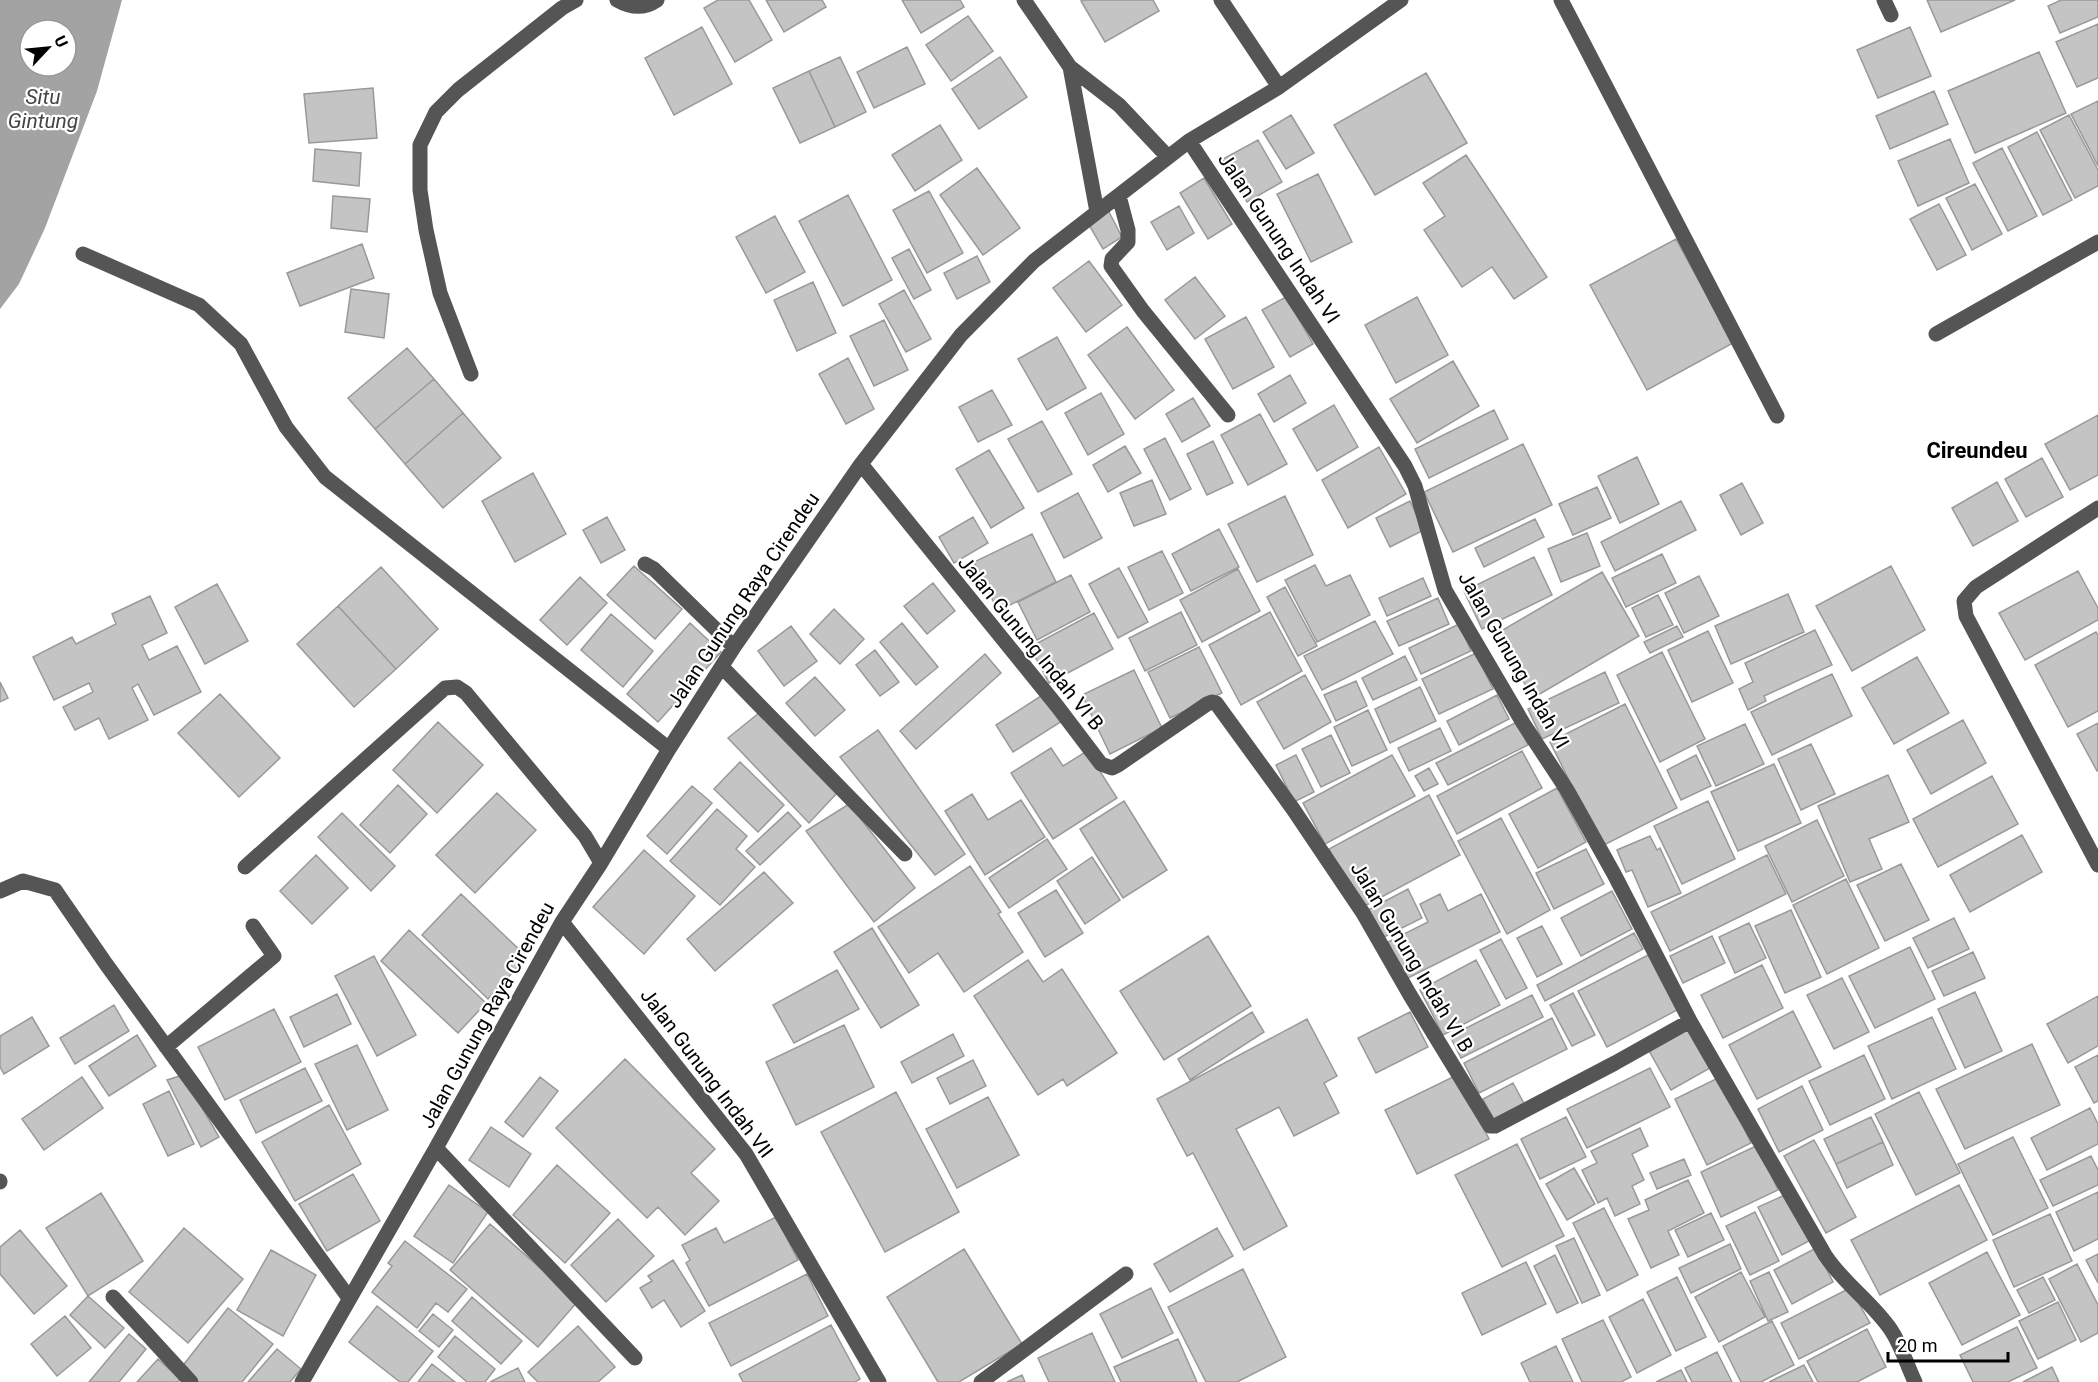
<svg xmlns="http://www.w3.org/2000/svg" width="2098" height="1382" font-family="Roboto,sans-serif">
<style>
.water{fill:#a3a3a3;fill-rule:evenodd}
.building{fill:#c4c4c4;stroke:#999;stroke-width:1.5}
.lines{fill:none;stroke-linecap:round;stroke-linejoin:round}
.minor{stroke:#555;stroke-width:15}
.labels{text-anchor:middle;stroke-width:4.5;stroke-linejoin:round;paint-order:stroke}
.street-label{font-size:20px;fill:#000;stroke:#fff}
.water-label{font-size:21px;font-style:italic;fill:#444;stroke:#fff}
.quarter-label{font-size:22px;font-weight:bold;fill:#000;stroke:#fff}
</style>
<rect width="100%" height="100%" fill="#fff"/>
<!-- water -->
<path class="water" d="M0,0h122l-25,91 -52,137 -26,56 -19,25zM30,30h36v36h-36z"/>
<!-- building -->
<path class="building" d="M718,0h31l23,40 -37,22 -31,-54z
M766,0h56l4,7 -42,25z
M902,0h58l4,7 -43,26z
M1083,0h70l6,11 -54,31 -24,-41z
M1927,0h88l-74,32z
M2061,0h37v17l-38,16 -12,-27z
M968,16l25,35 -42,30 -25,-36z
M2098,24v54l-21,9 -21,-45z
M702,27l30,57 -58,31 -29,-57z
M1910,27l21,49 -53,22 -21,-48z
M907,47l18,37 -51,24 -17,-36z
M2039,52l27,61 -91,40 -27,-62z
M840,57l26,55 -31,15 -26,-56z
M1000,57l27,40 -48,32 -27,-40z
M809,71l26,56 -35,16 -27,-55z
M1426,73l41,70 -92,52 -41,-70z
M373,88l4,50 -68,5 -5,-49z
M1934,91l14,33 -58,25 -14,-33z
M2098,101v65l-27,-52z
M1291,115l23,38 -28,16 -23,-37z
M2069,115l29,55v16l-23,12 -35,-68z
M940,125l22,35 -47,31 -23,-36z
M2037,132l35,68 -29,15 -35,-68z
M1950,139l19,44 -51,23 -20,-45z
M1258,140l24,42 -35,20 -24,-43z
M2002,148l35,68 -29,15 -35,-68z
M315,149l46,4 -2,33 -46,-5z
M1466,155l81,122 -33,22 -22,-32 -30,20 -38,-57 21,-14 -22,-33z
M977,168l43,60 -37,27 -43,-60z
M1318,174l34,68 -41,20 -34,-68z
M1204,178l28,46 -24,15 -28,-46z
M1975,184l27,50 -30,16 -26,-52z
M929,191l34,62 -36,20 -34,-63z
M848,195l44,85 -49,26 -44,-85z
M333,196l37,3 -3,33 -36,-4z
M1939,204l27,51 -29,15 -27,-51z
M1179,206l15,27 -27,17 -16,-28z
M1108,210l14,27 -19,12 -14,-24z
M775,216l30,56 -39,21 -30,-56z
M1676,239l57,104 -86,47 -57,-105z
M362,244l12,34 -74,28 -13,-33z
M909,249l22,41 -17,9 -22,-41z
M977,256l13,26 -33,17 -13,-26z
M1089,261l33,44 -36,27 -33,-44z
M1195,277l30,39 -30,23 -30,-39z
M813,282l23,51 -39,18 -23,-51z
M351,289l38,5 -5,44 -39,-6z
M904,290l27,49 -25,13 -27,-48z
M1286,297l27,47 -23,13 -28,-47z
M1417,297l31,58 -52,28 -31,-58z
M1246,317l28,50 -41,22 -28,-50z
M884,320l24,50 -34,16 -24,-50z
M1127,327l47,63 -39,29 -47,-64z
M1057,337l29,51 -39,22 -29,-51z
M407,348l27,31 -59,50 -27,-31z
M848,358l26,51 -28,15 -27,-50z
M1453,361l26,45 -62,37 -27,-44z
M1290,375l16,28 -32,19 -16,-28z
M434,379l29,34 -58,51 -30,-35z
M992,390l20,35 -34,17 -19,-35z
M1101,393l23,41 -36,21 -23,-42z
M1193,398l17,28 -28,16 -16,-28z
M1334,405l24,42 -41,24 -24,-42z
M1494,410l14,29 -79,39 -14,-29z
M463,413l38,45 -58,50 -38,-44z
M1260,414l27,50 -39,21 -27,-50z
M2098,415v60l-28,15 -25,-46z
M1042,421l30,53 -34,18 -30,-53z
M1165,438l26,51 -21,11 -26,-51z
M1213,441l20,42 -26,12 -20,-41z
M1523,444l29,61 -99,47 -29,-60z
M1125,446l16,27 -33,19 -15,-27z
M1379,447l27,47 -58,34 -26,-48z
M989,450l35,58 -33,20 -35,-59z
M1637,457l22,47 -39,19 -22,-47z
M2042,458l21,39 -37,20 -21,-38z
M533,473l33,61 -51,28 -33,-61z
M1152,480l14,34 -32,12 -14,-33z
M1997,482l21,39 -45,25 -21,-38z
M1742,483l21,40 -22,12 -21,-40z
M1597,487l14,31 -38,17 -14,-31z
M1078,493l24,45 -38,20 -23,-45z
M1285,496l28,59 -56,27 -29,-58z
M1410,501l14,29 -34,17 -14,-29z
M1681,501l15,29 -81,41 -14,-29z
M607,517l18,33 -24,13 -18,-33z
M973,517l15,26 -34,20 -15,-26z
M1535,519l9,18 -60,30 -9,-19z
M1219,529l20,38 -48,24 -19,-37z
M1587,533l13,33 -39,16 -13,-33z
M1032,534l24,48 -58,29 -24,-49z
M1162,551l21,42 -34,17 -21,-43z
M1662,554l14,29 -50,24 -14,-29z
M1534,557l18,38 -70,34 -18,-38z
M1315,565l11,21 24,-11 20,40 -53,27 -32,-62z
M634,566l48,43 -27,30 -48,-44z
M1891,566l34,64 -73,41 -36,-65z
M381,567l57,62 -42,40 -58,-63z
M1119,568l29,54 -30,16 -29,-54z
M1238,569l22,42 -58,31 -22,-42z
M2078,571l20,37v12l-73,40 -26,-47z
M1602,572l37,64 -106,62 -37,-64z
M1071,575l19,37 -53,28 -19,-38z
M1699,576l20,40 -35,17 -19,-40z
M580,577l27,26 -40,42 -27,-25z
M1423,578l8,18 -44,20 -8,-18z
M933,583l22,28 -28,23 -23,-28z
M217,584l31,57 -43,23 -30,-57z
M1285,587l32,59 -19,10 -31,-59z
M1788,594l16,38 -73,32 -16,-38z
M1658,595l15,30 -27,12 -14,-29z
M150,596l17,37 -25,12 7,15 28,-14 24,46 -47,23 -16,-31 -6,4 16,32 -39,19 -10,-21 -24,12 -12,-23 30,-15 -4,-9 -35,17 -21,-43 39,-20 4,7 40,-20 -4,-10z
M1438,598l11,26 -50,22 -12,-25z
M338,606l58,63 -42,38 -57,-63z
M834,609l30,30 -24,25 -30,-30z
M1181,612l16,33 -52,26 -16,-33z
M1270,612l32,59 -61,34 -32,-60z
M1094,613l19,36 -64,34 -19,-36z
M611,614l42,37 -30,36 -42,-37z
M1375,621l18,33 -71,36 -18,-34z
M690,623l31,29 -63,70 -31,-28z
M902,623l36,44 -22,18 -36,-43z
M1459,624l12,27 -50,23 -12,-26z
M791,626l26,35 -33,25 -26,-35z
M1677,626l6,11 -33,16 -6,-11z
M1815,630l17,35 -68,31 2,5 -18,9 -9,-21 14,-7 -8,-19z
M1708,631l25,52 -41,19 -24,-52z
M2096,632l2,3v76l-30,16 -33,-62z
M1199,647l23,46 -52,25 -22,-46z
M875,650l24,32 -19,14 -24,-31z
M1662,652l43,87 -45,23 -43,-87z
M1476,653l17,36 -54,25 -17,-35z
M985,654l16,19 -85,76 -16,-18z
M1405,656l12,24 -44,20 -11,-22z
M1917,657l32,56 -55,31 -32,-56z
M1134,670l28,58 -52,26 -28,-59z
M1605,672l14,31 -77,36 -14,-30z
M1832,674l20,42 -80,39 -21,-43z
M1305,675l26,47 -47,27 -27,-47z
M815,677l30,33 -30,26 -29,-33z
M1356,681l11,25 -31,15 -12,-26z
M0,682l8,16 -8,4z
M1420,687l16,34 -46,22 -15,-34z
M220,694l60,64 -41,39 -61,-64z
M1044,694l18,27 -49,31 -17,-27z
M1497,695l12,24 -50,26 -12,-24z
M1625,704l52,104 -75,38 -52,-104z
M1368,710l19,40 -35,16 -18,-39z
M759,713l79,79 -29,31 -81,-85z
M1963,720l23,43 -55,31 -24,-44z
M438,722l45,43 -46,48 -44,-43z
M1517,722l11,23 -80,40 -12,-22z
M2098,723v48h-1l-20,-37z
M1745,724l19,40 -48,22 -19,-40z
M1440,728l11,23 -42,20 -11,-23z
M878,730l87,124 -30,21 -95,-118z
M1331,735l19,38 -29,14 -19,-38z
M1811,744l24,50 -34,16 -23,-51z
M1051,748l12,18 24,-15 30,47 -64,41 -42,-66z
M1522,751l20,37 -85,46 -20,-38z
M1296,755l18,37 -20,10 -18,-37z
M1392,755l23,41 -90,48 -22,-41z
M1696,755l15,31 -30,14 -14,-30z
M740,762l44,43 -26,27 -44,-43z
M1774,764l27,59 -63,28 -27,-59z
M1429,768l9,16 -14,7 -9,-15z
M1888,775l21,47 -40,17 13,30 -32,13 -32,-76z
M1992,776l26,48 -80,43 -25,-48z
M398,785l29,29 -37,39 -30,-28z
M692,786l20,17 -45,51 -20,-18z
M1557,788l29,54 -48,26 -29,-54z
M497,793l39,37 -61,63 -39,-38z
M972,794l16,26 33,-20 24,37 -60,38 -40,-64z
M1429,795l31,60 -99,53 -32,-59z
M1124,801l43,69 -44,28 -43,-69z
M1708,801l27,58 -53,25 -28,-58z
M849,804l66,84 -41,34 -68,-91z
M717,809l30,27 -11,13 19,18 -35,38 -50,-44z
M788,812l13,14 -41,39 -14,-14z
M342,813l53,53 -24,25 -53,-54z
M1501,818l49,92 -43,24 -49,-93z
M1817,820l27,56 -52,26 -27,-56z
M2022,835l20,37 -72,40 -20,-37z
M1650,836l7,14 3,-2 21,45 -33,14 -16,-37 -6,2 -9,-22z
M1047,839l20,30 -58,39 -20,-30z
M1586,849l18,35 -50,25 -18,-36z
M644,850l51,46 -51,58 -51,-47z
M316,855l32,33 -36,36 -32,-33z
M1767,855l19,39 -116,57 -19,-39z
M1092,857l28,43 -35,24 -28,-43z
M1901,864l28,56 -44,21 -28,-56z
M970,866l31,46 -3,2 25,38 -59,40 -26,-39 -29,20 -31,-46z
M764,872l29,31 -78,68 -28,-32z
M1846,879l33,69 -52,26 -34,-69z
M1408,889l14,29 -42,21 -14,-28z
M1056,890l27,43 -38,24 -27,-44z
M1612,891l20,38 -51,27 -20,-38z
M461,894l66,63 -39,42 -66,-64z
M1440,894l8,17 33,-17 19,38 -94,47 -18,-37 40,-20 -8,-18z
M1791,910l30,67 -36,16 -30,-67z
M1954,918l15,31 -41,19 -15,-30z
M1749,923l17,35 -31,15 -16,-36z
M1542,926l20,38 -25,13 -20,-39z
M872,928l47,77 -38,23 -47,-76z
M409,930l77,73 -28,30 -77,-72z
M1634,933l9,16 -98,52 -8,-16z
M1208,936l43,70 -87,54 -44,-69z
M1712,936l13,27 -42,20 -13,-27z
M1501,939l26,49 -21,11 -26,-49z
M1910,947l25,52 -60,29 -26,-52z
M1973,952l12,26 -41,18 -12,-25z
M1650,954l29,55 -72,38 -29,-56z
M374,956l42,79 -39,21 -42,-80z
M1028,960l15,22 19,-13 55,84 -50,33 -4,-7 -25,16 -64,-99z
M1476,960l24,45 -57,30 -23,-45z
M1762,965l21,43 -60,30 -22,-43z
M837,970l22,39 -65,34 -21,-38z
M1842,978l27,54 -35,17 -27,-54z
M1975,992l27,59 -37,17 -27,-59z
M1573,993l22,42 -23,11 -22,-41z
M337,994l14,30 -47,23 -14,-30z
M1532,995l11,22 -82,41 -11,-22z
M2098,996v50l-30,17 -21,-39z
M114,1005l15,26 -54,33 -15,-26z
M274,1009l27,53 -76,38 -27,-53z
M1793,1011l28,56 -64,32 -28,-54z
M1252,1012l12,20 -74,48 -12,-21z
M1410,1012l18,35 -52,26 -18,-35z
M32,1017l17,29 -45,28 -4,-7v-31z
M1932,1017l24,52 -64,30 -24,-53z
M1552,1018l15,31 -88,44 -15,-30z
M1307,1019l30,57 -13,7 15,30 -45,23 -15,-29 -43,22 51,97 -43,24 -51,-97 -6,3 -30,-57z
M844,1025l30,62 -78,38 -30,-63z
M1688,1027l22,41 -39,22 -23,-41z
M953,1034l11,22 -52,27 -11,-21z
M137,1035l19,31 -47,30 -20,-30z
M2032,1044l28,61 -95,44 -29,-60z
M357,1045l31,65 -41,20 -32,-66z
M1864,1055l21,44 -55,26 -21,-44z
M2098,1055v46l-4,2 -19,-36z
M625,1059l90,90 -24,24 28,28 -34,34 -27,-28 -11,11 -91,-90z
M973,1060l13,26 -36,18 -13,-26z
M305,1068l17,33 -66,32 -16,-33z
M1650,1068l20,39 -83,41 -20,-39z
M183,1075l36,62 -18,10 -34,-67z
M1457,1075l32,64 -72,35 -32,-64z
M82,1077l21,31 -59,42 -22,-31z
M540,1077l18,14 -35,46 -18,-15z
M1720,1077l31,66 -44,22 -32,-66z
M1513,1083l14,26 -31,15 -13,-25z
M1802,1086l21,44 -44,22 -21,-43z
M169,1091l25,53 -26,12 -25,-52z
M896,1092l63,120 -74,40 -64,-120z
M1919,1092l41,81 -44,22 -41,-81z
M988,1097l31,58 -62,33 -31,-59z
M329,1105l32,59 -66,37 -33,-59z
M2090,1108l8,16v20l-51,26 -16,-32z
M1566,1117l20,40 -46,22 -19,-40z
M1871,1117l12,25 -47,22 -12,-25z
M491,1127l40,27 -22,33 -40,-27z
M1640,1128l8,18 -16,8 12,26 -12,6 8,18 -25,12 -8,-18 -9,5 -16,-33 15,-7 -6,-12z
M2013,1137l35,71 -55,27 -35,-71z
M1814,1140l42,77 -30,16 -42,-77z
M1883,1142l10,23 -46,23 -11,-24z
M1517,1144l47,92 -62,31 -47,-92z
M1758,1145l20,45 -57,27 -20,-45z
M2091,1156l7,14v15l-45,21 -13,-26z
M1684,1159l7,16 -34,14 -7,-16z
M557,1165l53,48 -45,50 -52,-48z
M1574,1168l21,36 -28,16 -21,-36z
M353,1174l27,47 -53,30 -28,-47z
M1688,1180l16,33 -36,18 11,24 -28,13 -23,-49 21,-9 -4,-10z
M449,1185l39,27 -35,51 -39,-27z
M1959,1185l28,55 -107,55 -29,-55z
M2098,1192v47l-24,12 -18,-39z
M101,1193l42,68 -55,35 -42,-68z
M1785,1195l26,45 -29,15 -24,-48z
M1604,1208l34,67 -31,16 -34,-68z
M1755,1212l24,49 -29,14 -24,-49z
M1711,1213l13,27 -36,17 -13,-27z
M2050,1214l22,47 -58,26 -21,-47z
M776,1217l22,43 -89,46 -23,-43 4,-3 -8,-15 34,-17 8,15z
M618,1219l36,37 -48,46 -35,-37z
M490,1224l88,77 -40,46 -88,-77z
M184,1228l59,51 -55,64 -59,-51z
M1217,1228l16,28 -63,36 -16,-28z
M20,1230l47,56 -33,28 -34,-40v-27z
M1574,1238l26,57 -18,8 -26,-57z
M405,1241l62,48 -19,23 -12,-9 -19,25 -45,-36 20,-26 -4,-3z
M1730,1244l11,25 -50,24 -12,-25z
M1816,1248l17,34 -41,22 -18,-34z
M964,1249l58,95 -63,38h-21l-51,-85z
M271,1250l45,25 -33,61 -46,-26z
M1987,1252l33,63 -58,30 -33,-62z
M2098,1254v29l-12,-23z
M1555,1255l23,48 -21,10 -23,-47z
M673,1260l32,51 -24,16 -17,-27 -12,8 -12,-20 12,-7 -4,-5z
M1526,1262l20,42 -64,31 -20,-42z
M2077,1264l21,41v28l-17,9 -32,-63z
M1243,1269l43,88 -49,25h-31l-38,-75z
M1741,1272l24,45 -46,25 -24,-45z
M1769,1272l19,40 -20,9 -18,-40z
M807,1274l21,42 -97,50 -22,-43z
M1677,1277l29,60 -30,14 -29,-59z
M2043,1277l12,23 -26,13 -12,-23z
M1151,1288l22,45 -51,25 -22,-44z
M1850,1288l20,35 -71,36 -18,-36z
M88,1296l36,32 -19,20 -35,-33z
M472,1297l50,44 -21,23 -49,-43z
M1643,1299l28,56 -34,18 -28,-56z
M2058,1302l18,38 -38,19 -19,-38z
M377,1306l56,45 -25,31h-8l-51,-40z
M228,1308l45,36 -31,38h-44l-17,-14z
M433,1314l20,16 -14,17 -20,-16z
M65,1316l26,32 -34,28 -26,-32z
M1603,1320l28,57 -10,5h-39l-20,-43z
M1772,1321l22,44 -33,17h-20l-18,-36z
M831,1325l29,54 -5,3h-112l-4,-8z
M578,1326l37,41 -17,15h-60l-10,-10z
M2017,1327l20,41 -29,14h-35l-13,-27z
M1867,1329l19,38 -29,15h-39l-11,-21z
M1092,1333l23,49h-66l-11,-24z
M129,1334l17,15 -27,33h-30z
M455,1336l40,33 -10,13h-18l-29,-25z
M1178,1339l19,43h-76l-7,-15z
M1556,1346l17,36h-43l-9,-19z
M277,1349l24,20 -11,13h-42z
M1717,1352l15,30h-40l-7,-14z
M158,1359l22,20 -2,3h-41z
M432,1364l23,18h-37z
M1804,1365l9,17h-44z
M2052,1367l7,15h-36z
M518,1368l7,14h-35z
M1681,1370l6,12h-31z
M1022,1375l3,7h-18z"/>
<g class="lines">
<!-- minor -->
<path class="minor" d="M617,0c14,8 27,9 40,0
M1024,0l46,67 49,38 49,52
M1221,0l58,87
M1561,0l216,416
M1884,0l7,15
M1070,67l27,145
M1189,141l216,325 10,20 30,104 78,133 44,67 47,84 76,147
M1119,196l9,34v12l-16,17 -1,7 32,45 85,104
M83,254l116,51 42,39 45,83 39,50 344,272
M1936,334l162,-92
M471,374l-31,-81 -14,-63 -6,-40v-45l16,-33 22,-22 104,-82 14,-8
M861,464l196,242 44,58 11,4 6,-3 89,-61 5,-2 4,1 77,106 70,104 47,82 80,131h5l120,-63 75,-42 135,234c18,28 47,47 66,75 10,15 16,35 24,52
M2098,508l-122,79 -12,14 2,15 132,249
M645,564l9,5 80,78
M722,667l183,187
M245,867l200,-179 12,-1 9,6 119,143 16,27
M0,891l23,-10 32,9 51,74 243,334
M562,922l184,232 133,228
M166,1047l108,-91 -21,-30
M436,1148l199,210
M0,1181v1
M113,1297l78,85
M302,1382l134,-234 126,-226 39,-59 68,-114 65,-102 127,-183 100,-129 73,-74 155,-120 90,-54 122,-87
M981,1382l145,-108"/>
</g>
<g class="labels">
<!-- street labels -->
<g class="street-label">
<text transform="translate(1279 238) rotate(56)" y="7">Jalan Gunung Indah VI</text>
<text transform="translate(743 600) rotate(-56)" y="7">Jalan Gunung Raya Cirendeu</text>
<text transform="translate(1031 643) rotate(51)" y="7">Jalan Gunung Indah VI B</text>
<text transform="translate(1514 660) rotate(60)" y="7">Jalan Gunung Indah VI</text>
<text transform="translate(1412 957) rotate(59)" y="7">Jalan Gunung Indah VI B</text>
<text transform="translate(487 1015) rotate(-61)" y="7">Jalan Gunung Raya Cirendeu</text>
<text transform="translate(707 1073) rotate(53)" y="7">Jalan Gunung Indah VII</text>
</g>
<!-- water labels -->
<g class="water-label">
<text x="43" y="104">Situ<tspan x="43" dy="24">Gintung</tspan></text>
</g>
<!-- quarter labels -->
<g class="quarter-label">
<text x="1977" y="458">Cireundeu</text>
</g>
</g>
<!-- north arrow -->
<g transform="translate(48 48) rotate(64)"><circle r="28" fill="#ffffff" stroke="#999999" stroke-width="1.5"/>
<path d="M0-4.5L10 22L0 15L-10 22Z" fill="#000000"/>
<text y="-9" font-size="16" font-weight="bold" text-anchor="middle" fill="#000000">U</text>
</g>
<!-- scale -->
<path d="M1888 1352v9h120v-9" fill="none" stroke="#000000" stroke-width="3"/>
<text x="1897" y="1352" font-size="18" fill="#000000" stroke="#ffffff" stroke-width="4.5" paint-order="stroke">20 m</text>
</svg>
